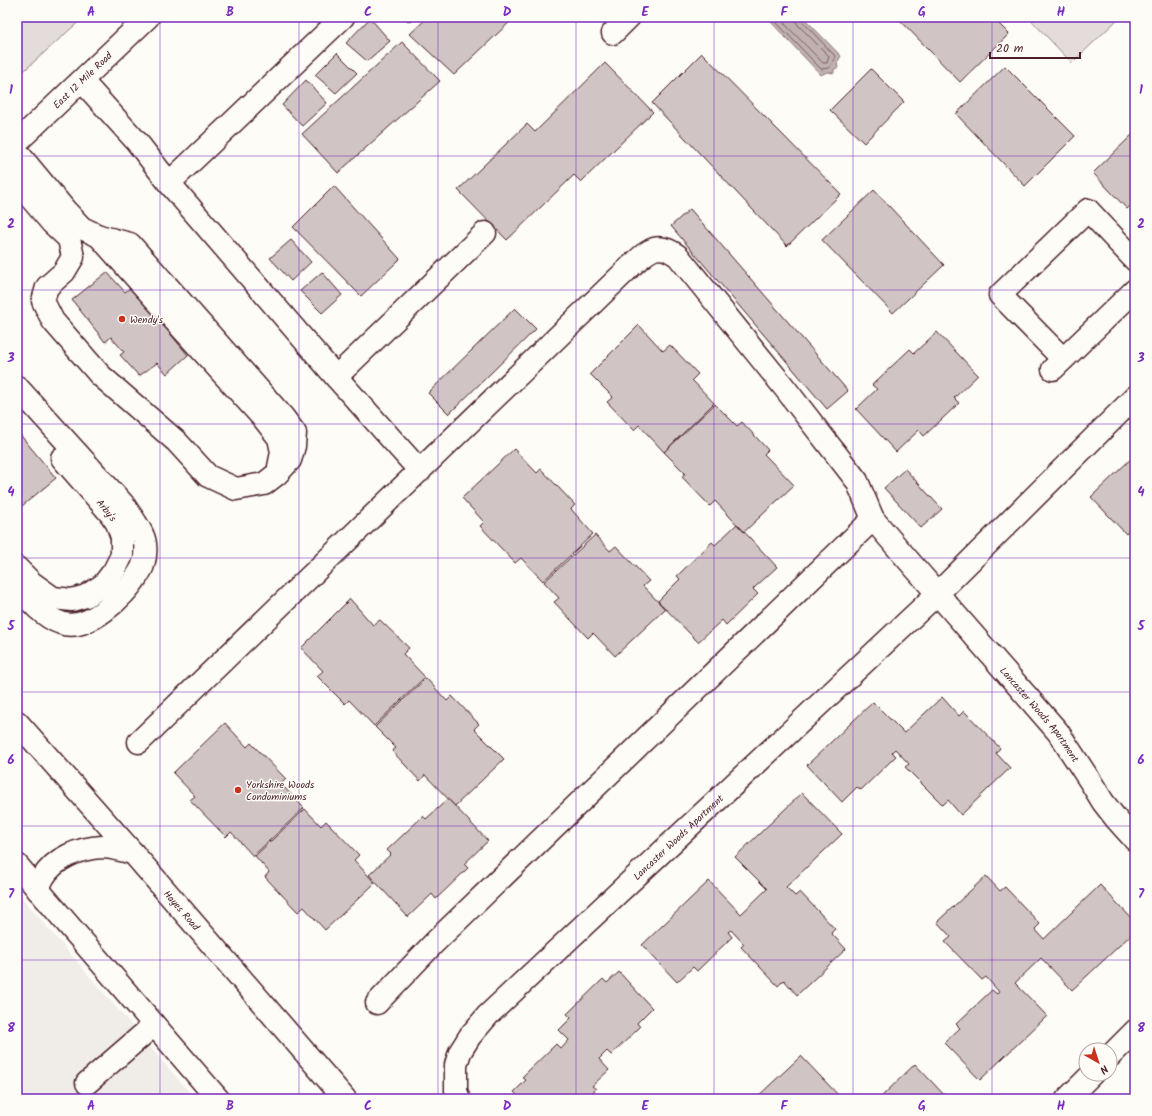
<svg xmlns="http://www.w3.org/2000/svg" width="1152" height="1116" font-family="Kalam,sans-serif">
<style>
.built{fill:#f0ece8}
.green{fill:#e3dcda;stroke:#967e82}
.water{fill:#c0b1b1;stroke:#91777b}
.lines{fill:none;stroke-linecap:round;stroke-linejoin:round}
.shore{stroke:#795961;stroke-width:1}
.building{fill:#d0c5c4;stroke:#4a1f2b}
.minor-casing{stroke:#4a1f2b;stroke-width:25}
.major-casing{stroke:#4a1f2b;stroke-width:25}
.minor{stroke:#fdfcf7;stroke-width:22}
.major{stroke:#fdfcf7;stroke-width:22}
.grid{fill:none;stroke:#7b2cbf;stroke-width:1;stroke-opacity:0.55}
.poi-dot{fill:#c8321e;stroke:#fdfcf7;stroke-width:1.5}
.labels{text-anchor:middle;stroke-width:3;stroke-linejoin:round;paint-order:stroke}
.street-label{font-size:10px;fill:#4a1f2b;stroke:#fdfcf7}
.poi-label{font-size:10px;fill:#4a1f2b;stroke:#fdfcf7;text-anchor:start}
.neatline{fill:none;stroke:#7b2cbf;stroke-width:1.5}
.grid-label{font-size:13px;text-anchor:middle;font-weight:bold;fill:#7b2cbf}
</style>
<rect width="100%" height="100%" fill="#fdfcf7"/>
<filter id="ink" filterUnits="userSpaceOnUse"><feTurbulence type="fractalNoise" baseFrequency=".025" numOctaves="2"/><feDisplacementMap in="SourceGraphic" scale="8" xChannelSelector="R" yChannelSelector="G"/><feConvolveMatrix kernelMatrix="1 2 1 2 8 2 1 2 1" color-interpolation-filters="sRGB"/></filter>
<g filter="url(#ink)">
<!-- built -->
<path class="built" d="M17,892l178,207h-178z"/>
<!-- green -->
<path class="green" d="M17,17h67l-67,60z
M1028,17h92l-48,46z"/>
<!-- water -->
<path class="water" d="M771,17h32l38,39 -4,7 1,5 -4,1v4l-7,-1 -6,3 -51,-54z"/>
<g class="lines">
<!-- shore -->
<path class="shore" d="M774,17l1,4 46,48 8,-1 3,-4 3,-8 -33,-35 -1,-4
M779,17l1,2 43,44h4l2,-7 -31,-31 -2,-4v-4"/>
</g>
<!-- building -->
<path class="building" d="M404,17h10l-5,5z
M428,17h87l-61,58 -44,-41z
M897,17h95l17,17 -49,48z
M370,18l20,23 -23,20 -21,-18z
M402,42l38,39 -102,92 -36,-39z
M337,53l20,20 -21,20 -21,-18z
M702,53l139,141 -54,52 -135,-143z
M605,63l48,49 -72,70 -7,-7 -67,65 -49,-50 69,-66 8,8z
M1005,66l70,70 -50,50 -69,-72z
M871,69l33,33 -40,41 -34,-33z
M306,80l21,23 -25,23 -20,-21z
M1135,132v70l-8,7 -34,-36z
M334,186l66,73 -39,37 -68,-69z
M874,190l70,75 -51,48 -71,-73z
M690,209l158,182 -21,18 -156,-183z
M291,240l20,22 -20,19 -21,-23z
M107,272l18,20 6,-5 57,68 -21,19 -10,-11 -18,13 -19,-21 4,-3 -13,-15 -6,5 -33,-42z
M322,272l20,23 -20,18 -22,-22z
M515,308l21,21 -87,85 -21,-21z
M639,325l24,26 7,-6 28,29 -6,6 22,23 -50,49 -25,-27 -5,5 -27,-28 6,-5 -23,-23z
M937,332l41,43 -24,23 5,5 -35,33 -5,-6 -23,22 -40,-43 21,-20 -5,-4 38,-36 4,4z
M715,404l22,22 5,-4 26,28 -4,4 30,31 -50,47 -29,-31 -5,5 -28,-29 3,-4 -21,-21z
M17,431l39,47 -34,28 -5,-6z
M514,449l23,24 4,-4 34,36 -4,4 22,25 -50,47 -22,-23 -6,5 -35,-37 4,-4 -22,-24z
M1135,455v70l-9,9 -35,-37z
M905,469l37,40 -21,19 -37,-40z
M737,524l40,43 -24,22 5,5 -32,31 -4,-5 -24,22 -40,-41 22,-22 -3,-3 35,-34 3,3z
M595,535l15,16 6,-5 33,35 -6,5 22,23 -50,47 -22,-23 -5,5 -34,-36 5,-4 -15,-16z
M350,599l23,26 7,-5 29,28 -6,6 22,23 -51,49 -25,-26 -4,4 -28,-28 6,-5 -22,-23z
M426,678l21,23 5,-5 27,28 -5,5 30,30 -49,47 -30,-31 -5,6 -28,-30 4,-3 -21,-21z
M942,697l17,19 5,-5 36,37 -4,5 14,15 -49,47 -13,-15 -5,5 -38,-38 4,-3 -14,-15 -3,3 4,4 -35,34 -4,-3 -15,15 -35,-37 66,-63 31,31z
M225,723l22,24 4,-4 35,36 -5,5 23,24 -51,48 -22,-24 -5,5 -36,-37 5,-4 -22,-23z
M802,793l40,41 -56,53 9,9 5,-4 35,37 -4,4 15,16 -49,46 -13,-15 -6,6 -37,-39 3,-3 -13,-14 -3,2 4,5 -35,34 -4,-4 -16,15 -35,-37 67,-64 32,33 26,-25 -32,-32z
M448,799l40,42 -24,23 4,4 -32,31 -4,-5 -24,23 -39,-42 22,-21 -4,-4 36,-34 3,3z
M305,809l16,17 5,-5 33,34 -5,5 21,23 -50,47 -21,-23 -6,5 -33,-35 4,-5 -14,-16z
M986,876l14,15 5,-4 35,37 -5,5 9,10 56,-54 35,37v9l-63,59 -31,-32 -26,25 32,33 -67,64 -36,-37 16,-15 -4,-4 36,-34 5,4 2,-2 -13,-15 -4,3 -37,-38 6,-5 -14,-15z
M619,972l33,36 -15,15 3,4 -29,28 -4,-4 -8,8 10,11 -17,16 4,3 -11,10h-64l-7,-7 12,-12 -4,-3 34,-33 5,5 8,-9 -10,-10 12,-12 -4,-4 36,-35 4,4z
M801,1056l41,43h-87z
M915,1064l33,35h-69z"/>
<g class="lines">
<!-- minor casing -->
<g class="minor-casing">
<g id="minor">
<path d="M613,33l16,-16"/>
<path d="M82,81l55,61 32,41 167,194 84,94"/>
<path d="M17,152l48,58 17,18 17,8 31,8 153,173 12,16 -1,13 -4,14 -13,14 -13,10 -28,5 -28,-13 -31,-34 -77,-67 -47,-54 -10,-20 4,-14 17,-15 9,-15 -4,-18 -17,-16 -35,-41"/>
<path d="M169,183l174,-166"/>
<path d="M99,236l39,44 126,139 15,19 3,14 -3,15"/>
<path d="M1063,359l-63,-64 88,-85 47,50"/>
<path d="M1053,369l82,-79"/>
<path d="M336,377l149,-144"/>
<path d="M17,387l106,117c6,9 22,30 22,40 1,7 0,15 -2,21 -1,4 -4,8 -6,11 -12,20 -50,57 -76,47 -18,-6 -32,-23 -44,-37"/>
<path id="s1" d="M873,519l29,34 156,179 34,52 11,18 14,18 18,20"/>
<path d="M17,568l15,15 21,15 19,2 14,-4 17,-11 11,-14 8,-16v-18l-5,-14 -7,-10 -48,-55"/>
<path id="s2" d="M17,722l116,131 212,246"/>
<path d="M139,742l492,-476c17,-15 26,-26 47,-10l106,131 73,94 16,38 -438,423 -58,61"/>
<path d="M17,865l201,234"/>
<path d="M38,890c1,-4 3,-8 5,-12 11,-20 37,-30 59,-31 10,0 21,4 31,6"/>
<path d="M1110,1056l25,-25"/>
<path d="M87,1083l67,-58"/>
<path id="s3" d="M459,1099l-3,-8v-26l4,-13 10,-16 18,-21 449,-421 198,-197"/>
<path d="M1067,1099l25,-25"/>
</g>
</g>
<!-- major casing -->
<g class="major-casing">
<g id="major">
<path id="s4" d="M17,142l131,-125"/>
</g>
</g>
<!-- minor -->
<use href="#minor" class="minor"/>
<!-- major -->
<use href="#major" class="major"/>
</g>
</g>
<!-- grid -->
<path class="grid" d="M160,17v1082M299,17v1082M438,17v1082M576,17v1082M714,17v1082M853,17v1082M992,17v1082M17,156h1118M17,290h1118M17,424h1118M17,558h1118M17,692h1118M17,826h1118M17,960h1118"/>
<!-- markers -->
<g class="poi-dot">
<circle cx="122" cy="319" r="4"/>
<circle cx="238" cy="790" r="4"/>
</g>
<g class="labels">
<!-- street labels -->
<g class="street-label">
<text dy="4" stroke="none"><textPath href="#s4" startOffset="90">East 12 Mile Road</textPath></text>
<text transform="translate(107 510) rotate(51)" y="4">Arby's</text>
<text dy="4" stroke="none"><textPath href="#s1" startOffset="257">Lancaster Woods Apartment</textPath></text>
<text dy="4" stroke="none"><textPath href="#s3" startOffset="355">Lancaster Woods Apartment</textPath></text>
<text dy="4" stroke="none"><textPath href="#s2" startOffset="250">Hayes Road</textPath></text>
</g>
<!-- poi labels -->
<g class="poi-label">
<text x="130" y="323">Wendy's</text>
<text x="246" y="788">Yorkshire Woods<tspan x="246" dy="12">Condominiums</tspan></text>
</g>
</g>
<!-- margin -->
<rect width="1152" height="1116" fill="none" stroke="#fdfcf7" stroke-width="44"/>
<!-- north arrow -->
<g transform="translate(1098 1062) rotate(141)"><circle r="19" fill="#fdfcf7" stroke="#b5a4a5"/>
<path d="M0-3L7 15L0 10L-7 15Z" fill="#c8321e"/>
<text y="-6" font-size="11" font-weight="bold" text-anchor="middle" fill="#4a1f2b">N</text>
</g>
<!-- scale -->
<path d="M990 52v6h90v-6" fill="none" stroke="#4a1f2b" stroke-width="2"/>
<text x="996" y="52" font-size="12" fill="#4a1f2b" stroke="#fdfcf7" stroke-width="3" paint-order="stroke">20 m</text>
<rect x="22" y="22" width="1108" height="1072" class="neatline"/>
<g class="grid-label">
<text x="91" y="16">A</text>
<text x="230" y="16">B</text>
<text x="368" y="16">C</text>
<text x="507" y="16">D</text>
<text x="645" y="16">E</text>
<text x="784" y="16">F</text>
<text x="922" y="16">G</text>
<text x="1061" y="16">H</text>
<text x="11" y="94">1</text>
<text x="1141" y="94">1</text>
<text x="11" y="228">2</text>
<text x="1141" y="228">2</text>
<text x="11" y="362">3</text>
<text x="1141" y="362">3</text>
<text x="11" y="496">4</text>
<text x="1141" y="496">4</text>
<text x="11" y="630">5</text>
<text x="1141" y="630">5</text>
<text x="11" y="764">6</text>
<text x="1141" y="764">6</text>
<text x="11" y="898">7</text>
<text x="1141" y="898">7</text>
<text x="11" y="1032">8</text>
<text x="1141" y="1032">8</text>
<text x="91" y="1110">A</text>
<text x="230" y="1110">B</text>
<text x="368" y="1110">C</text>
<text x="507" y="1110">D</text>
<text x="645" y="1110">E</text>
<text x="784" y="1110">F</text>
<text x="922" y="1110">G</text>
<text x="1061" y="1110">H</text>
</g>
</svg>
